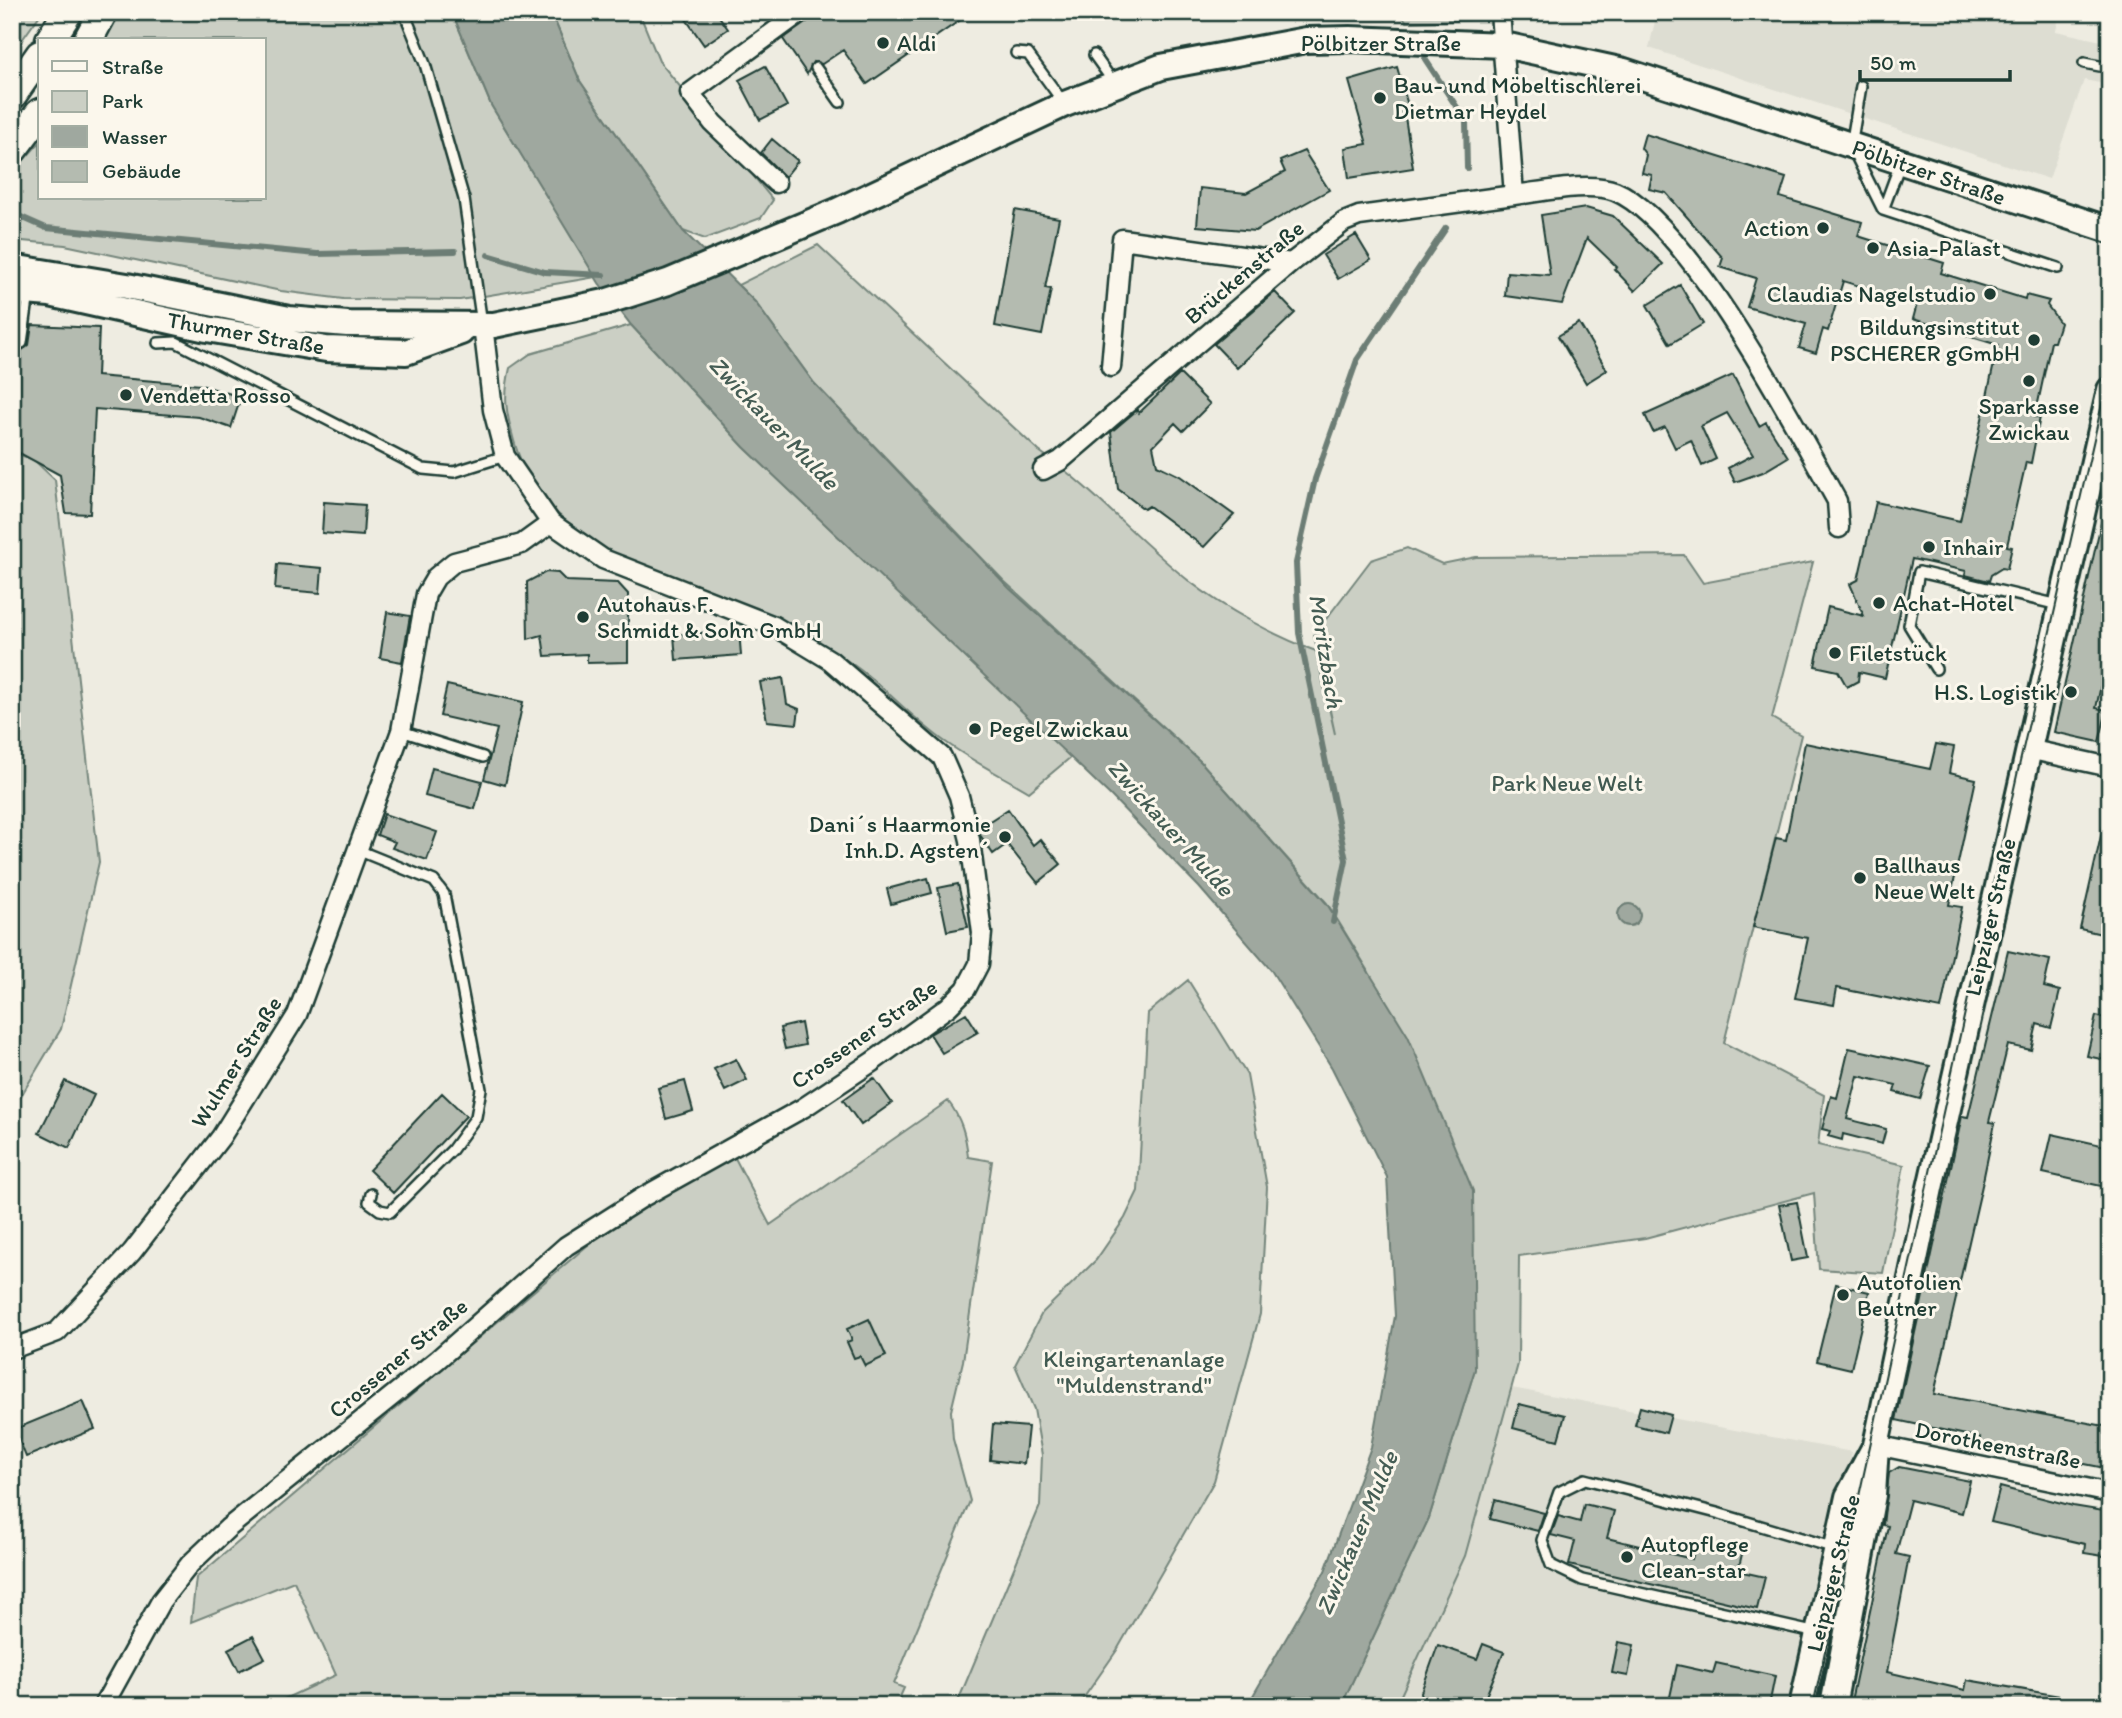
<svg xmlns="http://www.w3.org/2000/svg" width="2122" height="1718" font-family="Itim,sans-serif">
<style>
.built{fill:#ddddd2}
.green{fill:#cbcfc4;stroke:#75867c;stroke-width:2}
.water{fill:#9fa89f;stroke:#6c7d74;stroke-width:2}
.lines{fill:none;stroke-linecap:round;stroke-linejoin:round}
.stream{stroke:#6c7d74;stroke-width:6}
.building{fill:#b4bbb0;stroke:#1f3d34;stroke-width:2}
.lane-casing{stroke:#1f3d34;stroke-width:14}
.street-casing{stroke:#1f3d34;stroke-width:23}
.secondary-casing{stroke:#1f3d34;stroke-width:30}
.primary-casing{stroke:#1f3d34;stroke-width:33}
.lane{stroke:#fbf7ec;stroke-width:9}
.street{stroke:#fbf7ec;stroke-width:18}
.secondary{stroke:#fbf7ec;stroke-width:24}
.primary{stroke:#fbf7ec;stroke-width:28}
.tram{stroke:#1f3d34;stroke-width:2}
.poi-dot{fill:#1f3d34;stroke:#fbf7ec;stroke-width:2.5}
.labels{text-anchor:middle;stroke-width:6;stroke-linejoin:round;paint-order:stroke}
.poi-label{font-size:23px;fill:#1f3d34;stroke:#fbf7ec;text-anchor:start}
.street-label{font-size:23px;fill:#1f3d34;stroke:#fbf7ec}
.park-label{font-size:23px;fill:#415a51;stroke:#fbf7ec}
.water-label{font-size:24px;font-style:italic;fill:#455d54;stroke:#fbf7ec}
</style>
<rect width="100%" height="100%" fill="#eeece1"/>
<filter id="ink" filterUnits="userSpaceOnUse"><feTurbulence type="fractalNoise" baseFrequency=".0143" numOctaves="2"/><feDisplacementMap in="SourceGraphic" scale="14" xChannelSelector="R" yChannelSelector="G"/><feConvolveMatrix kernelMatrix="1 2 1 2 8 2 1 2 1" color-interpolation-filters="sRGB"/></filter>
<g filter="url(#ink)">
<!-- built -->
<path class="built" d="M1657,12h403l-4,19 54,12v42l-26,-5 -35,99 -400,-131z
M1512,1388l340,64 -60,254h-396l69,-150z"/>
<!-- green -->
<path class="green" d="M12,12h30l-30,42z
M119,12h333l39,93 105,172 -136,23 -117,-1 -62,-8 -216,-46 -53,-5v-67l28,-31v56h224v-158h-161z
M551,12h88l20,49 114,139 -12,18 -56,21 -22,-8 -103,-150z
M1399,12h80l-10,8 -62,2z
M818,245l221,206c55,38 98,89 150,130 35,27 85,55 127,70l19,83 -21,-99 57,-75 36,-12 35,16 34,-7 208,-2 19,28 110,-21 -41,156 29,17 -77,308 100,52 -6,50 86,20 -21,108 -64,-4 -5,-76 -169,45 -126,18 -1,108 -53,192 -69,150h-55l88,-188 46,-149 -107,-399 -41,-67 -126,-141 -197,-181 -190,-198 -59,-81 -17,-17z
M631,325l113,122 327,310 -42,35c-27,-16 -57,-31 -82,-49 -39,-27 -71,-67 -112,-90 -104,-57 -285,-83 -321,-212 -8,-29 -11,-43 -4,-73l20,-14z
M12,452l22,8 21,20 44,382 -38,167 -49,82z
M1188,980l59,95 20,112 -7,127 -46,167 -97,169 -39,56h-122l84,-200 2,-51 -8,-46 -19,-44 27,-52 54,-53 29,-42 13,-27 10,-178z
M948,1101c13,17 18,34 20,56l24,4 -29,200 -12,50 2,28 17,62 -76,183 10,4 -8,18h-627l67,-31 -42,-94 -103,41 5,-44 419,-356 119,-66 36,69z"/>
<!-- water -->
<path class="water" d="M452,12h99l29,69 103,150 72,71 59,81 195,205 192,174 126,142 81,132 65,155 2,178 -46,149 -88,188h-94l78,-135 46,-124 24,-131 -8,-139 -55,-109 -61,-98 -72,-83 -88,-91 -367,-349 -113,-122 -32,-42 -108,-178z
M1618 915a11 11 0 1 1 22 0a11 11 0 1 1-22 0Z"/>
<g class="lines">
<!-- stream -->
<path class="stream" d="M1425,59l41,62 1,47
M12,213l34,15 271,26 138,-3
M488,255l57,17 58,3
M1333,922l13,-62 -47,-227 -3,-70 19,-84 42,-119 89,-132"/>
</g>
<!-- building -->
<path class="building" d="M681,12h35l12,17 -24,16z
M812,12h160l-105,72 -24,-34 -21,14 -9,-2 -6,12 -24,-35 25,-18z
M765,66l22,40 -27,14 -21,-40z
M1397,67l14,49 -6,1 8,51 -64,10 -4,-30 22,-4 -18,-63z
M1645,134l141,44 -6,19 82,25 -4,14 86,27 -3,10 84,26 1,-4 23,6 -2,4 13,18 -6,19h-3l-16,75h5l-9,46 -5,-1 -19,84 5,1 -5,22 -5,-1 -11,7 -2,6 -24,-6 1,-4 -54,-12 -27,119 -26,-6 -1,9 -11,6 -9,-16 -23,-5 13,-59 36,9 -14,-32 8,-4 18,-78 84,19 38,-176 -85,-26 4,-15 -74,-23 -15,50 -5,-2 -7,24 -17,-5 7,-24 -59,-17 9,-29 -36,-11 3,-9 -57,-65 -17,-4 3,-14 -10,-2 4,-18 -5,-7z
M772,139l26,22 -13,16 -24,-24z
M1304,151l25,39 -74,41 -58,-5 3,-38 46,5 39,-21 -5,-11z
M1586,208l27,8 50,48 -28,27 -21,-22 3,-2 -30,-29 -25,66 -57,-8 2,-24 43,3 -9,-60z
M1015,210l44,8 -14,70 6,1 -9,46 -47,-9z
M1356,235l15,25 -33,19 -15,-24z
M1680,285l23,39 -33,20 -23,-39z
M1275,292l20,21 -58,55 -23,-24z
M1579,323l28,47 -21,13 -28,-47z
M12,325h5l-2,20 7,5 7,-5 3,-20 67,3 -2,48 104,9 40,12 -10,31 -32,-11 -104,-8 -5,105 -24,-1 -6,-38 -48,-26z
M1180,374l30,30 -27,27 -8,-8 -22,23 4,19 23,11 54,39 -30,32 -55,-41 -5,3 -26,-20 -7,-57 26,-22 2,3z
M1733,375l26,51 7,-4 22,35 -25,15 -28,10 -7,-14 25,-13 -26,-42 -26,13 15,33 -14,7 -11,-26 -16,8 -10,-21 -12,5 -8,-17z
M324,502l41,3 -2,31 -41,-3z
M2103,514l7,1v130l-14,63 11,2 -8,32 -45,-10z
M277,564l45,4 -2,25 -45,-4z
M546,572l12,1 8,8 52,2 10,11v68l-41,1v-9l-42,2 -3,-21 -14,4 -1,-57z
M387,612l23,4 -8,46 -22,-4z
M739,630l2,25 -65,5 -2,-25z
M783,678l4,26 12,5 -2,15 -30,-3 -7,-39z
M447,685l76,17 -18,83 -21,-6 13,-50 -57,-13z
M1805,743l125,26 6,-25 18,3 -5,26 27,6 -27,126 13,2 -21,102 -104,-21 -3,17 -39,-7 13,-60 -55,-11 23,-89 10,2z
M432,768l50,13 -7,28 -50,-13z
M1008,809l25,36 7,-6 21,25 -23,19 -31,-39 -14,10 -13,-19 -1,-7z
M384,814l53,18 -10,28 -35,-12 3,-6 -18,-7z
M2103,827l7,1v108l-30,-7z
M928,878l4,15 -41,11 -4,-15z
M958,884l10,43 -21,4 -9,-43z
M2008,951l42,9 -6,27 16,4 -9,37 -14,-4 -6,26 -23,-5 -19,77 6,1 -12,58 -49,213 176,33v42l-131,-26 1,-5 -84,-18 66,-304 6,1z
M966,1013l12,19 -36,21 -12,-19z
M2096,1016l14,3v42l-23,-5z
M801,1023l4,22 -20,4 -5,-21z
M1849,1048l81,18 -10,33 -26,-7 2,-7 -38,-9 -11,43 39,10 -4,15 -39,-10 -1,6 -14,-4 2,-5 -8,-2 9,-33 6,2z
M736,1059l11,21 -22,11 -11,-22z
M874,1078l18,25 -31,22 -18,-25z
M65,1081l29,14 -25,53 -30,-15z
M685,1081l8,30 -27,8 -8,-31z
M442,1093l24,23 -73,77 -24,-23z
M2052,1134l58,13v41l-67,-15z
M1797,1202l11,56 -17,3 -12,-56z
M1836,1284l33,8 -18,77 -34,-8z
M869,1319l17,37 -21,10 -5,-10 -6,2 -7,-16 5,-2 -5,-11z
M83,1401l12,28 -69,28 -11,-28z
M1519,1404l46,11 -7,25 -45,-12z
M1640,1407l31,8 -5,18 -31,-8z
M993,1424l35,3 -4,37 -34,-4z
M1899,1467l71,14 -8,32 -52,-13 -14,54 13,3 -22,115 78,18 2,-10 99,17 -1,9h-194l-20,-5 37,-175 -5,-1 6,-52z
M2000,1487l73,19 37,6v45l-26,-4 1,-9 -94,-22z
M1495,1500l49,13 -6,18 -48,-12z
M1584,1504l30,7 -7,27 85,21 4,-15 46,10 -4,17 27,6 -8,32 -188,-44 6,-24 -24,-6 7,-19 22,6z
M253,1636l12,22 -26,13 -11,-22z
M1618,1642l16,3 -6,31 -16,-3z
M1483,1644l21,8 -22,54h-66l22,-61 39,14z
M1716,1663l59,13 -6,30h-101l9,-41 36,8z"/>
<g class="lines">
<!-- lane casing -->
<g class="lane-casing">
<path id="lane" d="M404,12l21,52 39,135 18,125
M1016,53l12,1 35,48
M1094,55l20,28
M2084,63l26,5
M816,68l24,34
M1861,86l-10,60 32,64 175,58
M1883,210l17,-46
M22,343l7,-50
M158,343l18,-1 247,127 31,3 51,-16
M1936,669l-27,-44 10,-53 140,33
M401,731l82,26
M360,851l74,30 10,13 37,195 -5,28 -24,33 -62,62 -10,-2 -11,-8 2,-8
M1817,1633l-235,-53 -31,-15 -9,-25 17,-48 26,-13 132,34 118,35"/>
</g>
<!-- street casing -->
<g class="street-casing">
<path id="street" d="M1500,12l14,183c27,-3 76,-14 101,-4 73,30 182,238 222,310l2,27
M776,183l-63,-60 -23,-30 111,-81
M1111,367l11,-128 169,24
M1043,470l17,-9 231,-198 53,-41 15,-6 155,-21
M2028,749l82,18
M12,1349l45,-17 75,-80 89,-115 76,-122 104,-284 25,-137 10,-17 18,-15 68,-18 29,-21
M1876,1445l234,48
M103,1706l58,-105 29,-37 38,-36 209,-168 129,-114 77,-49 160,-89 69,-46 76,-55 18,-18 13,-25 3,-31 -12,-93 -11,-44 -17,-39 -112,-97 -56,-34 -171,-67 -52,-36 -46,-67 -12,-46 -10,-85"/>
</g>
<!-- secondary casing -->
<g class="secondary-casing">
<path id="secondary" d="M12,267l115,19 162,33 58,5 147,1 111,-23 63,-20 169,-71 228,-107 96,-37 145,-27 44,-1 154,6 120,26 486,159
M12,291l38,3 157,35 119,20 80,3 55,-20
M1802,1706l46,-209 24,-45
M1833,1706l40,-211 3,-50 54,-257 180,-798"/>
</g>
<!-- primary casing -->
<g class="primary-casing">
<path id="primary" d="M50,40l18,-28
M88,40l15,-28
M12,95l28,-40
M12,150l28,-37"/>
</g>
<!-- lane -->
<use href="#lane" class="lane"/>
<!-- street -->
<use href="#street" class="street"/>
<!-- secondary -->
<use href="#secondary" class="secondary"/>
<!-- primary -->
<use href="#primary" class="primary"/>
<!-- tram -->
<path class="tram" d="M1813,1706l204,-931 93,-406"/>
</g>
</g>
<!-- markers -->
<g class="poi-dot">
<circle cx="883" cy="43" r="7"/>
<circle cx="1380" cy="98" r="7"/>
<circle cx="1823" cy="228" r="7"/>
<circle cx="1873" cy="248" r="7"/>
<circle cx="1990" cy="294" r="7"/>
<circle cx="2034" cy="340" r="7"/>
<circle cx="2029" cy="381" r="7"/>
<circle cx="126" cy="395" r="7"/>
<circle cx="1929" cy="547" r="7"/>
<circle cx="1879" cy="603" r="7"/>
<circle cx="583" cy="617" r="7"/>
<circle cx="1835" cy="653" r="7"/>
<circle cx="2071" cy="692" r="7"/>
<circle cx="975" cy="729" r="7"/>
<circle cx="1005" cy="837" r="7"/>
<circle cx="1860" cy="878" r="7"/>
<circle cx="1843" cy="1295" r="7"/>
<circle cx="1627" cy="1557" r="7"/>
</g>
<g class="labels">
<!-- poi labels -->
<g class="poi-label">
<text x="897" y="51">Aldi</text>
<text x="1394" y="93">Bau- und Möbeltischlerei<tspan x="1394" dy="26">Dietmar Heydel</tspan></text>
<text x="1809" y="236" text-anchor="end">Action</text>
<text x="1887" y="256">Asia-Palast</text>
<text x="1976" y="302" text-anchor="end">Claudias Nagelstudio</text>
<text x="2020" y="335" text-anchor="end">Bildungsinstitut<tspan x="2020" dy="26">PSCHERER gGmbH</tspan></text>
<text x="140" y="403">Vendetta Rosso</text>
<text x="2029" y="414" text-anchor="middle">Sparkasse<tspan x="2029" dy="26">Zwickau</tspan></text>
<text x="1943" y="555">Inhair</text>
<text x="1893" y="611">Achat-Hotel</text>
<text x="597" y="612">Autohaus F.<tspan x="597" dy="26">Schmidt &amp; Sohn GmbH</tspan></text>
<text x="1849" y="661">Filetstück</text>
<text x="2057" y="700" text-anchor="end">H.S. Logistik</text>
<text x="989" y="737">Pegel Zwickau</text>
<text x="991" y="832" text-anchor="end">Dani´s Haarmonie<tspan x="991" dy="26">Inh.D. Agsten´</tspan></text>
<text x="1874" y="873">Ballhaus<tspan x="1874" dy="26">Neue Welt</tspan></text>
<text x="1857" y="1290">Autofolien<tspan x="1857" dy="26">Beutner</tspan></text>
<text x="1641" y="1552">Autopflege<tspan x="1641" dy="26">Clean-star</tspan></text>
</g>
<!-- street labels -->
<g class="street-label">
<text x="1381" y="51">Pölbitzer Straße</text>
<text transform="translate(1929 172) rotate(19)" y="8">Pölbitzer Straße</text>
<text transform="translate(1244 272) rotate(-40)" y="8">Brückenstraße</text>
<text transform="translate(246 333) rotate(10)" y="8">Thurmer Straße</text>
<text transform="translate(1990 917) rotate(-77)" y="8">Leipziger Straße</text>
<text transform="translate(864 1034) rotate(-35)" y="8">Crossener Straße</text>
<text transform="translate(236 1062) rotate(-58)" y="8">Wulmer Straße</text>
<text transform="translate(398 1358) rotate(-40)" y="8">Crossener Straße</text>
<text transform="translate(1998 1445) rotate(11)" y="8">Dorotheenstraße</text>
<text transform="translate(1833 1573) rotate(-76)" y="8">Leipziger Straße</text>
</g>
<!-- park labels -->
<g class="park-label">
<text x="1567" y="791">Park Neue Welt</text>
<text x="1134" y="1367">Kleingartenanlage<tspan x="1134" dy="26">"Muldenstrand"</tspan></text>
</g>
<!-- water labels -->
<g class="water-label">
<text transform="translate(774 423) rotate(46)" y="8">Zwickauer Mulde</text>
<text transform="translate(1326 651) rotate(81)" y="8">Moritzbach</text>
<text transform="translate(1171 828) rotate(48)" y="8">Zwickauer Mulde</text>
<text transform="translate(1357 1533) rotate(-67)" y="8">Zwickauer Mulde</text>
</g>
</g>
<!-- margin -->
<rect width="2122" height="1718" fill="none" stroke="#fbf7ec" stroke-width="42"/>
<rect x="21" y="21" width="2080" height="1676" fill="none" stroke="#1f3d34" stroke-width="2.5" filter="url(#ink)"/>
<!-- legend -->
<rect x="38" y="38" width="228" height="161" fill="#fbf7ec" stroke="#a3ada2" stroke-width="2"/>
<rect x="52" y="61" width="35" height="10" fill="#fbf7ec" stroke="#a3ada2" stroke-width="2"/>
<text x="102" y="74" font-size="21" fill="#1f3d34">Straße</text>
<rect x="52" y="91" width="35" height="21" fill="#cbcfc4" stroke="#a3ada2" stroke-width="2"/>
<text x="102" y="108" font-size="21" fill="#1f3d34">Park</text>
<rect x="52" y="126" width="35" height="21" fill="#9fa89f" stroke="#a3ada2" stroke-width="2"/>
<text x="102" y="144" font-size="21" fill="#1f3d34">Wasser</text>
<rect x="52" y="161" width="35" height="21" fill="#b4bbb0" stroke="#a3ada2" stroke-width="2"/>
<text x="102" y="178" font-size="21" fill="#1f3d34">Gebäude</text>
<!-- scale -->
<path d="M1860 70v10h150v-10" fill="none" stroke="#1f3d34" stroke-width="3.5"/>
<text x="1870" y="70" font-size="21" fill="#1f3d34" stroke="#fbf7ec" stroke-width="5" paint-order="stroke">50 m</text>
</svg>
